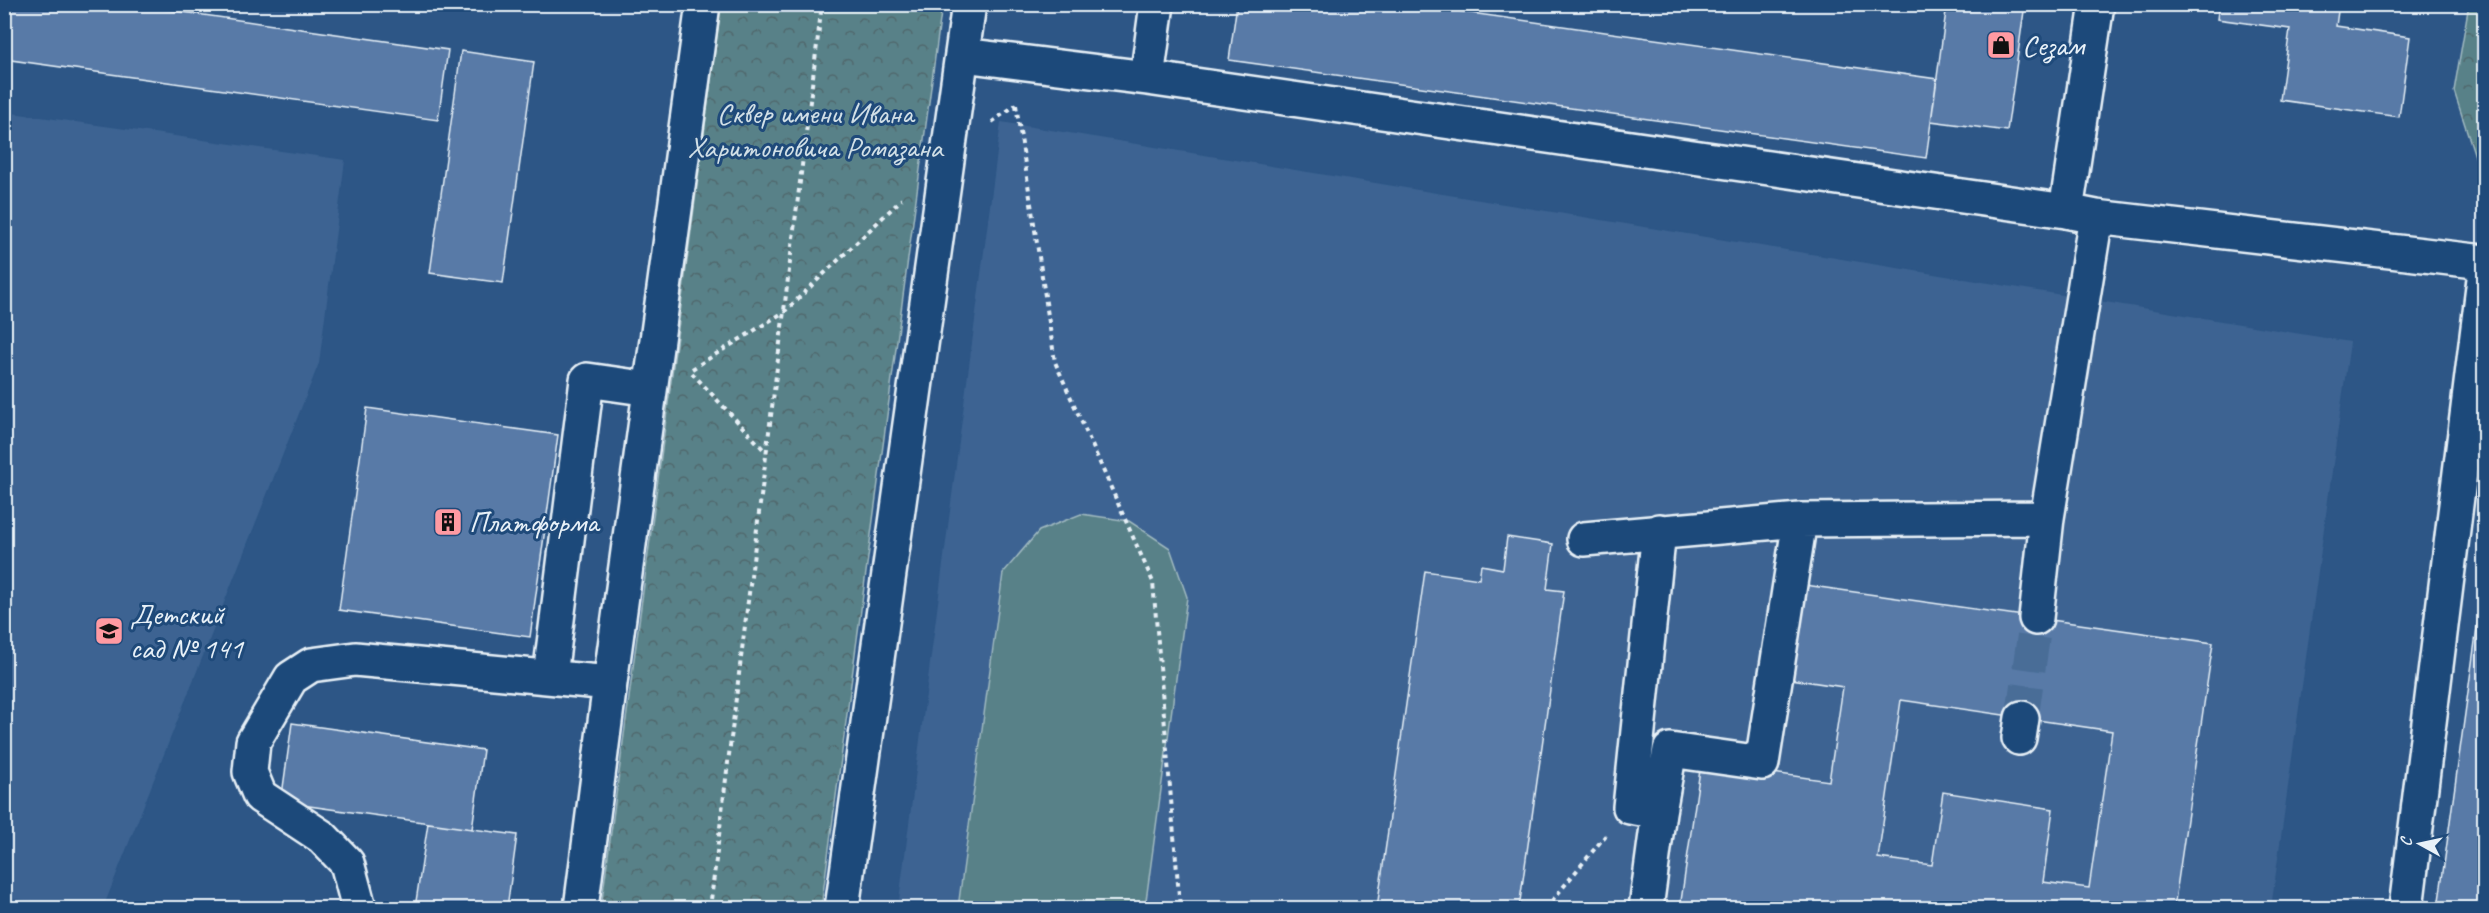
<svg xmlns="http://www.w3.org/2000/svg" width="2489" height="913" font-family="Caveat,sans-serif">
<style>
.built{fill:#3d6492}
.forest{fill:url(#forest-crowns);stroke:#a0b9c0;stroke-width:1.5}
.pitch{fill:#588188;stroke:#a0b9c0;stroke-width:1.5}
.building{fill:#587aa7;stroke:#e8f1f8;stroke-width:1.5;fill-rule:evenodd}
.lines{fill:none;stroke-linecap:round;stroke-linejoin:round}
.minor-tunnel{stroke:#496d97;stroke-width:33;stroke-dasharray:33 16;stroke-linecap:butt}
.minor-casing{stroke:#e8f1f8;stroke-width:38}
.path{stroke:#e8f1f8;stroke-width:4;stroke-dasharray:4.5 4.5;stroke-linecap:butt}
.minor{stroke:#1f4a7a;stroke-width:33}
.labels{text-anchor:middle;stroke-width:6;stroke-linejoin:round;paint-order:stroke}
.poi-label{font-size:30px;fill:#e8f1f8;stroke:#1f4a7a;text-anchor:start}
.park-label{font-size:30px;fill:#d2e0e7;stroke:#1f4a7a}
</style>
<defs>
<pattern id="forest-crowns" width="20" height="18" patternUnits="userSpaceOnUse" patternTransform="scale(1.5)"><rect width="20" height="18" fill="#588188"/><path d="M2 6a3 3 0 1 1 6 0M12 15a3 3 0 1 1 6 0" fill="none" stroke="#50676c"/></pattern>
</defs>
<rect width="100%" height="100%" fill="#2d5686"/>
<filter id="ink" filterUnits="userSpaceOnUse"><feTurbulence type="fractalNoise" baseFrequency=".0167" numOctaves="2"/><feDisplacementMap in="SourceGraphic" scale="12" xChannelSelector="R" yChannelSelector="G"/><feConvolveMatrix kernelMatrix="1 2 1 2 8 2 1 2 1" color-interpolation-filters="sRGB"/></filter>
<g filter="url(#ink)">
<!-- built -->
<path class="built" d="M5,112l340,48 -26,203 -216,545 -98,-10z
M1001,122l1349,220 -79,566h-1373z"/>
<!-- forest -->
<path class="forest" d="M2469,4l15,1v179l-30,-93z
M721,5h221l-121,903h-220z"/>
<!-- pitch -->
<path class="pitch" d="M1081,514l48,7 41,27 17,49 -42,311h-187l45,-335 36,-42z"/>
<!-- building -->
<path class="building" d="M4,4h123l321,46 -10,70 -434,-61z
M1237,4h170l530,75 -11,79 -697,-98z
M1947,4h78l-18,127 -76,-10z
M2219,4h120l-3,22 74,11 -11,80 -119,-17 10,-71 -73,-10z
M461,51l73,11 -31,221 -73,-10z
M367,408l191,27 -28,202 -191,-27z
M1507,537l46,7 -6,45 17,2 -45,317h-142l48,-337 54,8 2,-14 22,4z
M2484,577v331h-46z
M1798,584l415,59 -39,265h-494l21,-145 128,18 14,-94 -58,-9zM1901,700l211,31 -23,157 -46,-6 10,-73 -110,-17 -11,73 -54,-7z
M292,723l191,27 -11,79 -191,-27z
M428,823l89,12 -10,73h-92z"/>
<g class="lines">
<!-- minor-tunnel -->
<path class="minor-tunnel" d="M2022,718l14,-100"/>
<!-- minor casing -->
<g class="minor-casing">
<path id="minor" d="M963,55l184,23 919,133 30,6 388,45
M1147,78l10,-74
M2066,211l31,-207
M1584,539l216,-19 247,-2
M2036,618l11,-100 49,-301
M550,676l37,-296 63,9
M2019,738l3,-20
M1659,812l-29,-5 29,-276
M359,908l-12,-45 -25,-26 -62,-41 -10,-24 3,-30 38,-64 20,-13 44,-6 255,24
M581,908l29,-225 93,-679
M842,908l127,-904
M1646,908l13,-96 11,-62 92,13 38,-243
M2406,908l78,-629"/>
</g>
<!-- path -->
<path class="path" d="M1016,105l39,257 98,220 27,326
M992,122l25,-18
M692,369l92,-57 118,-113
M692,373l74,79
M710,908l112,-904
M1546,908l60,-73"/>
<!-- minor -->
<use href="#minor" class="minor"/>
</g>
</g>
<!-- icons -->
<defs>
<g id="shop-square" transform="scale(1.5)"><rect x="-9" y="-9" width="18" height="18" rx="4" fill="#ff9aa2" stroke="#1f4a7a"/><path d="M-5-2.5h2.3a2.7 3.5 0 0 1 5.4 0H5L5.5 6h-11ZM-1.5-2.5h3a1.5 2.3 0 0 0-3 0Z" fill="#111"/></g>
<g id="building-square" transform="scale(1.5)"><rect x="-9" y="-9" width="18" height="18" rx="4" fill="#ff9aa2" stroke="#1f4a7a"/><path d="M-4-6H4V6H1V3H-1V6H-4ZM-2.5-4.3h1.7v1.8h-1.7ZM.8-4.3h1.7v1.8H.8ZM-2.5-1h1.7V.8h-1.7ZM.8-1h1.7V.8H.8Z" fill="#111"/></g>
<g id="school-square" transform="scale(1.5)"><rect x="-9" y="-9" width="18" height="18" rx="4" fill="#ff9aa2" stroke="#1f4a7a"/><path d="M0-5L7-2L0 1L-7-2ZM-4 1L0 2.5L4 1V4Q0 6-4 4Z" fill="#111"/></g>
</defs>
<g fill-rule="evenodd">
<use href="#shop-square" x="2001" y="45"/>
<use href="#building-square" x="448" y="522"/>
<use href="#school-square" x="109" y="631"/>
</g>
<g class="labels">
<!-- poi labels -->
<g class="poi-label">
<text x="2022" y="55">Сезам</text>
<text x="469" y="532">Платформа</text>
<text x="130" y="624">Детский<tspan x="130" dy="34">сад № 141</tspan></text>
</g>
<!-- park labels -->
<g class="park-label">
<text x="815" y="123">Сквер имени Ивана<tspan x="815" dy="34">Харитоновича Ромазана</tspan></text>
</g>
</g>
<!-- margin -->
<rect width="2489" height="913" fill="none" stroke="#1f4a7a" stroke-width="24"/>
<rect x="12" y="12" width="2465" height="889" fill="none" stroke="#e8f1f8" stroke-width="2" filter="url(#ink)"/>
<!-- north arrow -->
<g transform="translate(2420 844) rotate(278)" stroke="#1f4a7a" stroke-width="4.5" paint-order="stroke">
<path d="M0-4.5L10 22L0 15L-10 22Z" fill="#e8f1f8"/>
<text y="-9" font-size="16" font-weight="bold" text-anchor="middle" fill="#e8f1f8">С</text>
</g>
</svg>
